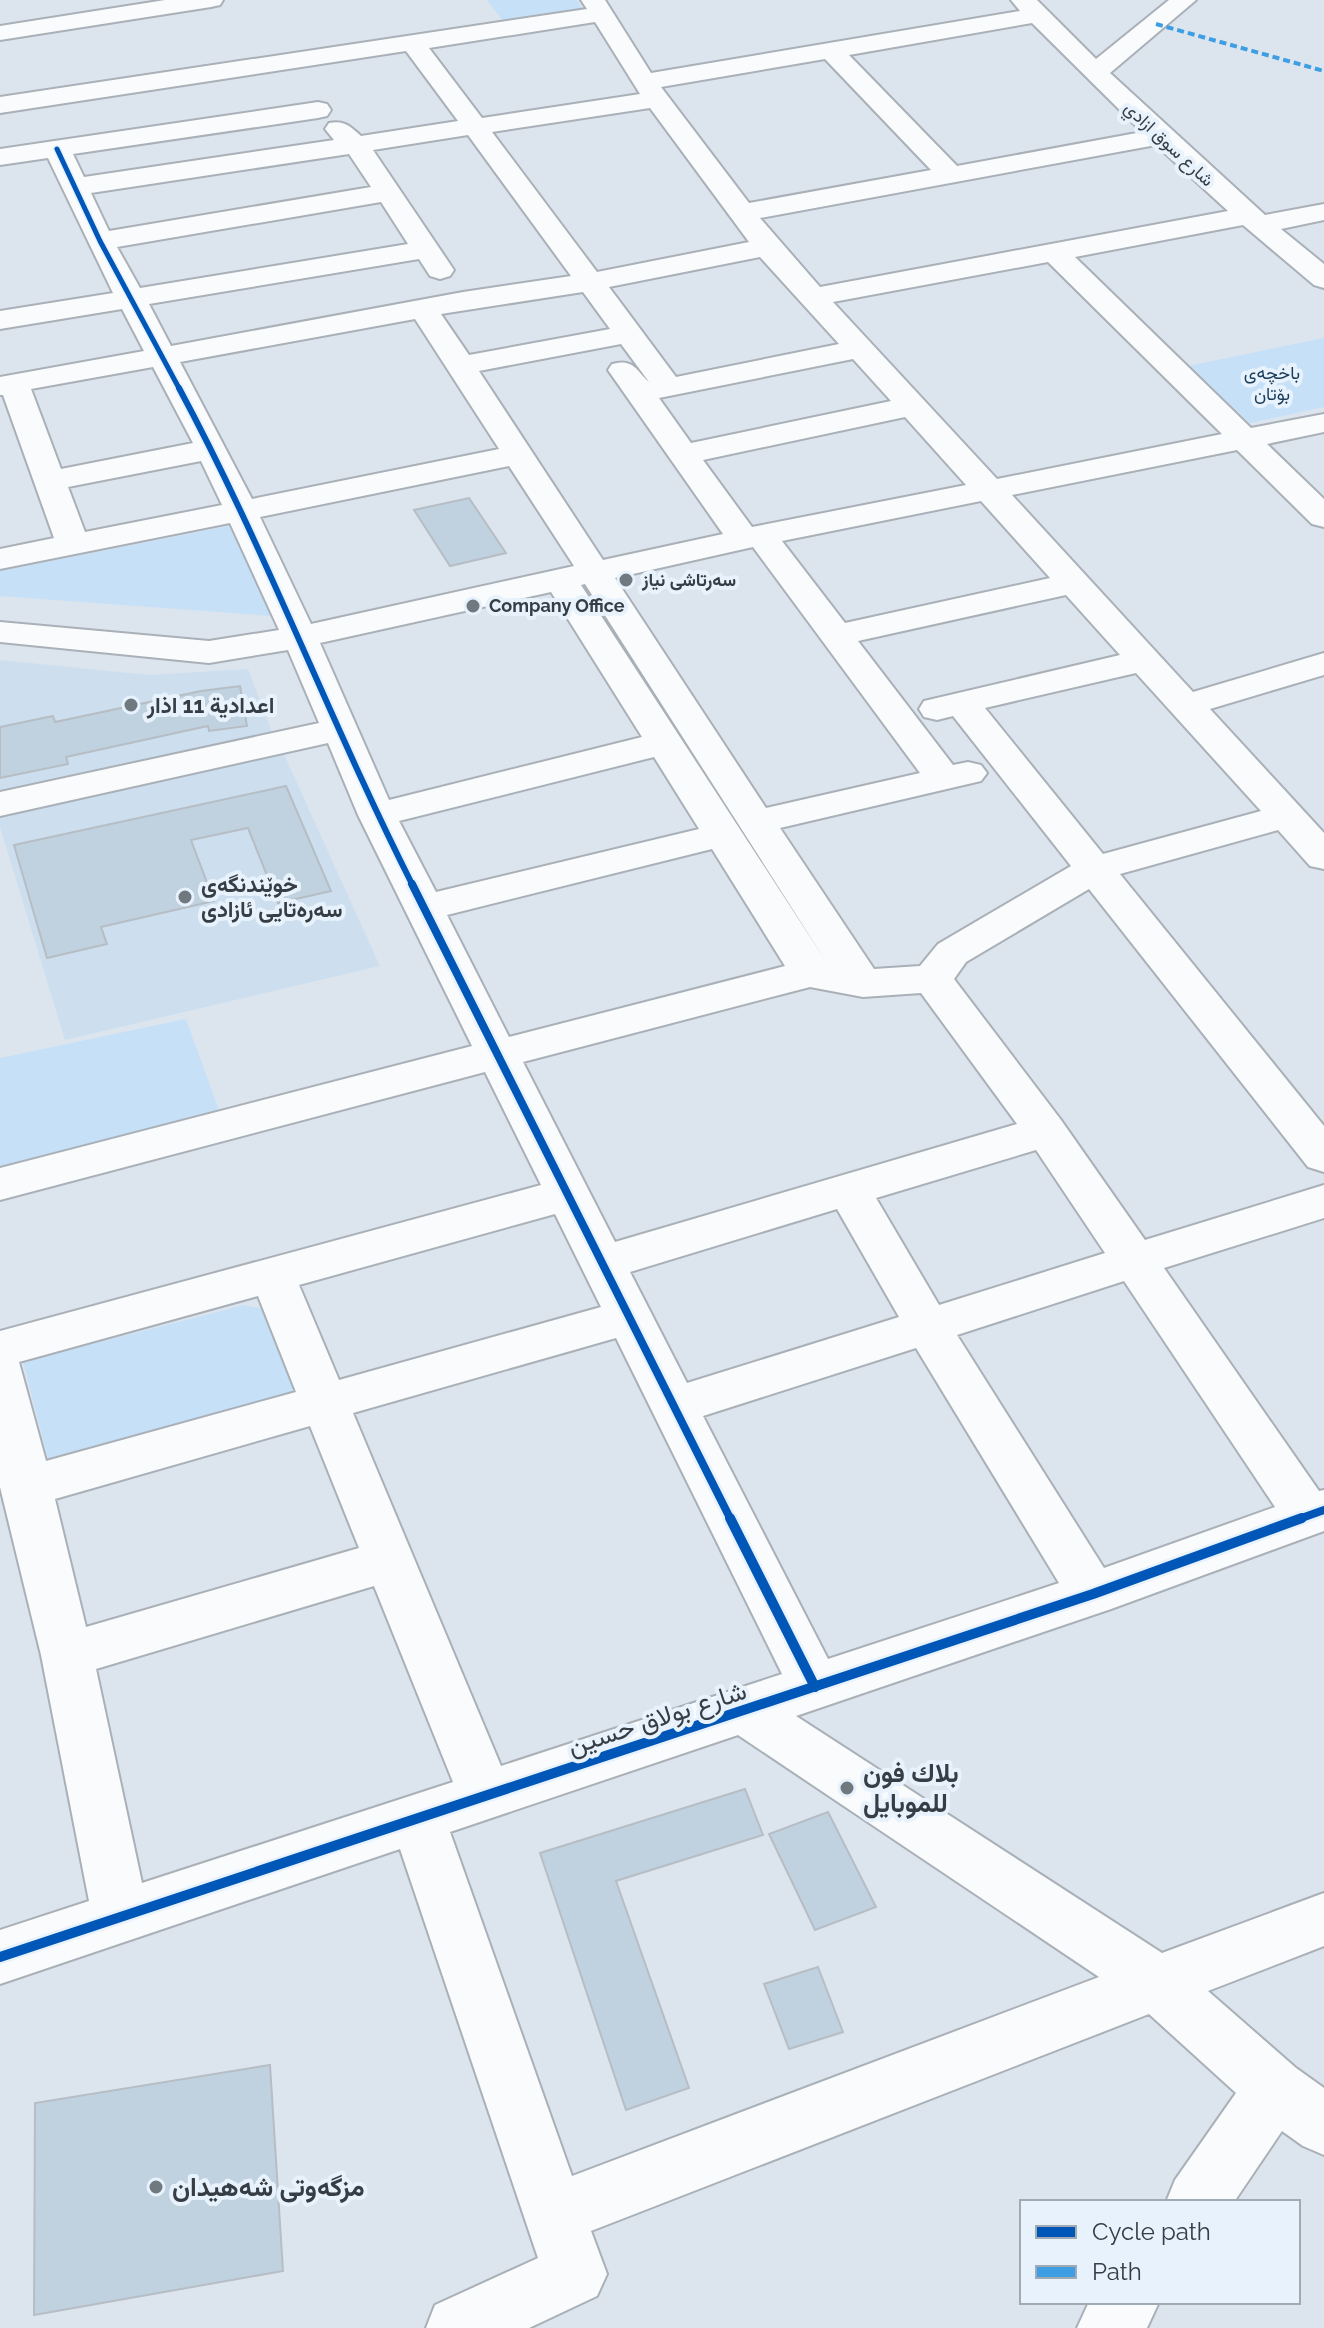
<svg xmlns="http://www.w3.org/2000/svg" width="1324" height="2328" font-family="Raleway,Vazirmatn,sans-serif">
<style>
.built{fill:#cddfef}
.green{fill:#c6e0f7}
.building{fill:#c0d1e0;stroke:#b6bdc4;stroke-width:2}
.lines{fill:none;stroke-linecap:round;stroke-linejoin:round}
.minor-casing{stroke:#a9b0b7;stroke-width:4}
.minor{fill:#fafbfc;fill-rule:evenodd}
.quiet{stroke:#3e9ee3;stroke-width:4;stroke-dasharray:7 4;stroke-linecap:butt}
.cycleway-far3-casing{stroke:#e7f2fc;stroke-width:8}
.cycleway-far2-casing{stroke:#e7f2fc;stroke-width:10}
.cycleway-far1-casing{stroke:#e7f2fc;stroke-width:13}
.cycleway-casing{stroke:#e7f2fc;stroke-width:15}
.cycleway-far3{stroke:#0057b8;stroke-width:5}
.cycleway-far2{stroke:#0057b8;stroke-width:6}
.cycleway-far1{stroke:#0057b8;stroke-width:8}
.cycleway{stroke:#0057b8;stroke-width:10}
.poi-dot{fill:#707880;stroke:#e7f2fc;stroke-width:3}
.labels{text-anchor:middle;stroke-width:8;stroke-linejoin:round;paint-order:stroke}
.far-street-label{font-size:18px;fill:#363d44;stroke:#e7f2fc}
.far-park-label{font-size:18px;fill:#1a3c59;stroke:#e7f2fc}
.far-poi-label{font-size:18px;font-weight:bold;fill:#363d44;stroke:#e7f2fc;text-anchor:start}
.poi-label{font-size:22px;font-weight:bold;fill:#363d44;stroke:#e7f2fc;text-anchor:start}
.near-street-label{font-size:26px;fill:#363d44;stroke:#e7f2fc}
.near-poi-label{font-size:26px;font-weight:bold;fill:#363d44;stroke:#e7f2fc;text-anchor:start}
</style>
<rect width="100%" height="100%" fill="#dce5ee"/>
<!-- built -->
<path class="built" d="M0,660l149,15 99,-6 25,66 -273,61z
M283,752l97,214 -315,74 -65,-213v-11z"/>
<!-- green -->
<path class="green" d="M487,0h90l7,11 -81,10z
M1324,338v69l-74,16 -62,-57z
M229,526l43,90 -272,-20v-25z
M186,1019l35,97 -221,53v-111z
M244,1305l30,6 29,80 -255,68 -25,-97z"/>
<!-- building -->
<path class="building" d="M469,498l37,55 -56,13 -36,-56z
M240,686l7,40 -38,5 -1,-5 -142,31 2,7 -68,14v-51l53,-11 2,6 146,-31z
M286,786l45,105 -53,12 -30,-75 -57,12 23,61 -113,26 6,17 -60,14 -33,-113z
M745,1789l18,46 -147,46 73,207 -63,22 -86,-257z
M828,1812l48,95 -61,23 -46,-96z
M818,1967l25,65 -54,17 -25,-65z
M270,2065l13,206 -249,44 1,-212z"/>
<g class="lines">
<!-- minor casing -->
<g class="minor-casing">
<path id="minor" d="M165,0h58l-3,5 -9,2 -211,33v-14z
M581,0h24l46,73 369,-62 -9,-11h26l59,59 73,-59h27l-86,73 155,142 59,-11v16l-43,9 43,35v24l-10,-3 -71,-60 -168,32 176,171 73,-14v18l-57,12 57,55v28l-12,-3 -75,-74 -225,45 181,197 131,-39v22l-114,34 114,124v36l-14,-3 -32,-36 -158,44 204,252v46l-16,-5 -219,-278 -123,73 -12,17 107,141 84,120 179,-55v33l-160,50 155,223 5,-1v41l-213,78 -315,107 366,237 162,-60v53l-116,45 88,77 28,20v67l-21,-9 -21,-15 -48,71h-68l9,-22 61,-87 -87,-79 -558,217 16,43 -10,22 -68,32h-103l9,-23 103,-47 -138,-409 -400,135v-54l89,-29 -48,-246 -41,-168v-156l541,-146 -56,-113 -485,128v-32l472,-122 -114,-231 -30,-72 -328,73v-24l319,-69 -31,-73 -79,13 -209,-21v-20l209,19 70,-11 -49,-107 -230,46v-20l54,-11 -51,-143h-3v-18l144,-26 -22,-42 -122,20v-18l113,-18 -65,-135 -48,7v-16l318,-47 9,2 4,6 -4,6 -9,2 -245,36 11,23 250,-37 -9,-11 4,-6c15,-3 21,3 32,13l97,-15 -52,-70 -406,62v-16l587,-88zM595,22l45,72 -158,24 -53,-70zM1032,23l110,109 -185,34 -108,-111zM825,59l106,111 -182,33 -88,-116zM650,108l99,134 -152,30 -105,-140zM468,135l103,141 -108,16 -292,54 -22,-42 270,-45 11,17 10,3 10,-3 4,-6 -81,-120zM1156,145l72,66 -408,76 -60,-69zM349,154l22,33 -262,44 -18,-38zM381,202l27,42 -268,44 -23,-41zM760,257l79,87 -163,33 -67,-90zM1048,262l174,172 -225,45 -164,-177zM583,292l27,37 -141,26 -28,-41zM415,319l84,130 -247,50 -72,-137zM621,344l28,38c-13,-12 -16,-24 -37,-18l-4,6 115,164 -120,26 -124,-189zM853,359l38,42 -200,42 -32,-45zM153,367l40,76 -132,26 -30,-80zM905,417l61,68 -214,42 -49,-67zM201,461l21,44 -137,27 -17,-45zM509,466l65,100 -263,58 -51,-107zM981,501l69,77 -205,45 -63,-82zM753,547l167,226 -154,35 -151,-230zM585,584l242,379 -246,-378zM551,592l91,145 -253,63 -69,-157zM1066,595l54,60 -196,46 -5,8 5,8 13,3 16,-4 118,150 -133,78 -18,22 -46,3 -94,-141 201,-47 6,-8 -6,-8 -13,-3 -15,3 -95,-124zM1136,673l125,138 -158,43 -118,-146zM654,757l45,72 -263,63 -37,-71zM712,849l73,117 -276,71 -62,-122zM810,987l53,10 58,-4 96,131 -402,118 -92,-180zM1036,1150l69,103 -166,52 -63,-107zM837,1209l62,108 -212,66 -57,-111zM555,1214l46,93 -262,73 -40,-95zM1124,1281l151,226 -171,61 -147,-233zM258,1296l38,96 -250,69 -27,-99zM616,1338l166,336 -281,92 -148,-353zM916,1348l143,235 -231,76 -125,-243zM310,1426l49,122 -273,79 -31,-128zM374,1586l79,196 -311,101 -46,-214zM738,1735l361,242 -527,199 -122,-344z
M1089,2302h70l-12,26h-70z"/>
</g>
<!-- minor -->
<use href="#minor" class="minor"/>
<!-- quiet -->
<path class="quiet" d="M1156,24l168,47"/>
<!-- cycleway-far3 casing -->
<g class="cycleway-far3-casing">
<path id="cycleway-far3" d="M57,149l43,92 80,149"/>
</g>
<!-- cycleway-far2 casing -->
<g class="cycleway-far2-casing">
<path id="cycleway-far2" d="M179,388c87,162 151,334 234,498"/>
</g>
<!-- cycleway-far1 casing -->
<g class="cycleway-far1-casing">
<path id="cycleway-far1" d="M412,884l319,636
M1296,1520l28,-10"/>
</g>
<!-- cycleway casing -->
<g class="cycleway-casing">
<path id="cycleway" d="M730,1518l85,169
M0,1957l1093,-363 209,-76"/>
</g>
<!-- cycleway-far3 -->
<use href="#cycleway-far3" class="cycleway-far3"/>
<!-- cycleway-far2 -->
<use href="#cycleway-far2" class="cycleway-far2"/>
<!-- cycleway-far1 -->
<use href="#cycleway-far1" class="cycleway-far1"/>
<!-- cycleway -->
<use href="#cycleway" class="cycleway"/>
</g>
<!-- markers -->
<g class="poi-dot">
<circle cx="626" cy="580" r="8"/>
<circle cx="473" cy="606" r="8"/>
<circle cx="131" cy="705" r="8"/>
<circle cx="185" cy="897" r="8"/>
<circle cx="847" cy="1788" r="8"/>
<circle cx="156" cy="2187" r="8"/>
</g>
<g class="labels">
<!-- far-street labels -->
<g class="far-street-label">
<text transform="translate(1169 144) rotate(43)" y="6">شارع سوق ازادي</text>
</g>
<!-- far-park labels -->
<g class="far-park-label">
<text x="1272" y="379">باخچەی<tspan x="1272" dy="21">بۆتان</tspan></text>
</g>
<!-- far-poi labels -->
<g class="far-poi-label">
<text x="642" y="586">سەرتاشی نیاز</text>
<text x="489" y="612">Company Office</text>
</g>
<!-- poi labels -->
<g class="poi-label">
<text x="147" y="713">اعدادية 11 اذار</text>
<text x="201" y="892">خوێندنگەی<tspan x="201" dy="25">سەرەتایی ئازادی</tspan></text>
</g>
<!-- near-street labels -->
<g class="near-street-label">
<text transform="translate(657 1718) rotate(-18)" y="9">شارع بولاق حسين</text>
</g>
<!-- near-poi labels -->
<g class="near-poi-label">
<text x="863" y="1782">بلاك فون<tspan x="863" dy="30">للموبايل</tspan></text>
<text x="172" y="2196">مزگەوتی شەهیدان</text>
</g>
</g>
<!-- legend -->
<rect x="1020" y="2200" width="280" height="104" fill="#e7f2fc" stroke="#a0aab2" stroke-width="2"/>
<rect x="1036" y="2226" width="40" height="12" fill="#0057b8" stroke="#a0aab2" stroke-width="2"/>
<text x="1092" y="2240" font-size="24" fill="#363d44">Cycle path</text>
<rect x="1036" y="2266" width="40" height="12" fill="#3e9ee3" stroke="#a0aab2" stroke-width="2"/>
<text x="1092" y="2280" font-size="24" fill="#363d44">Path</text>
</svg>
